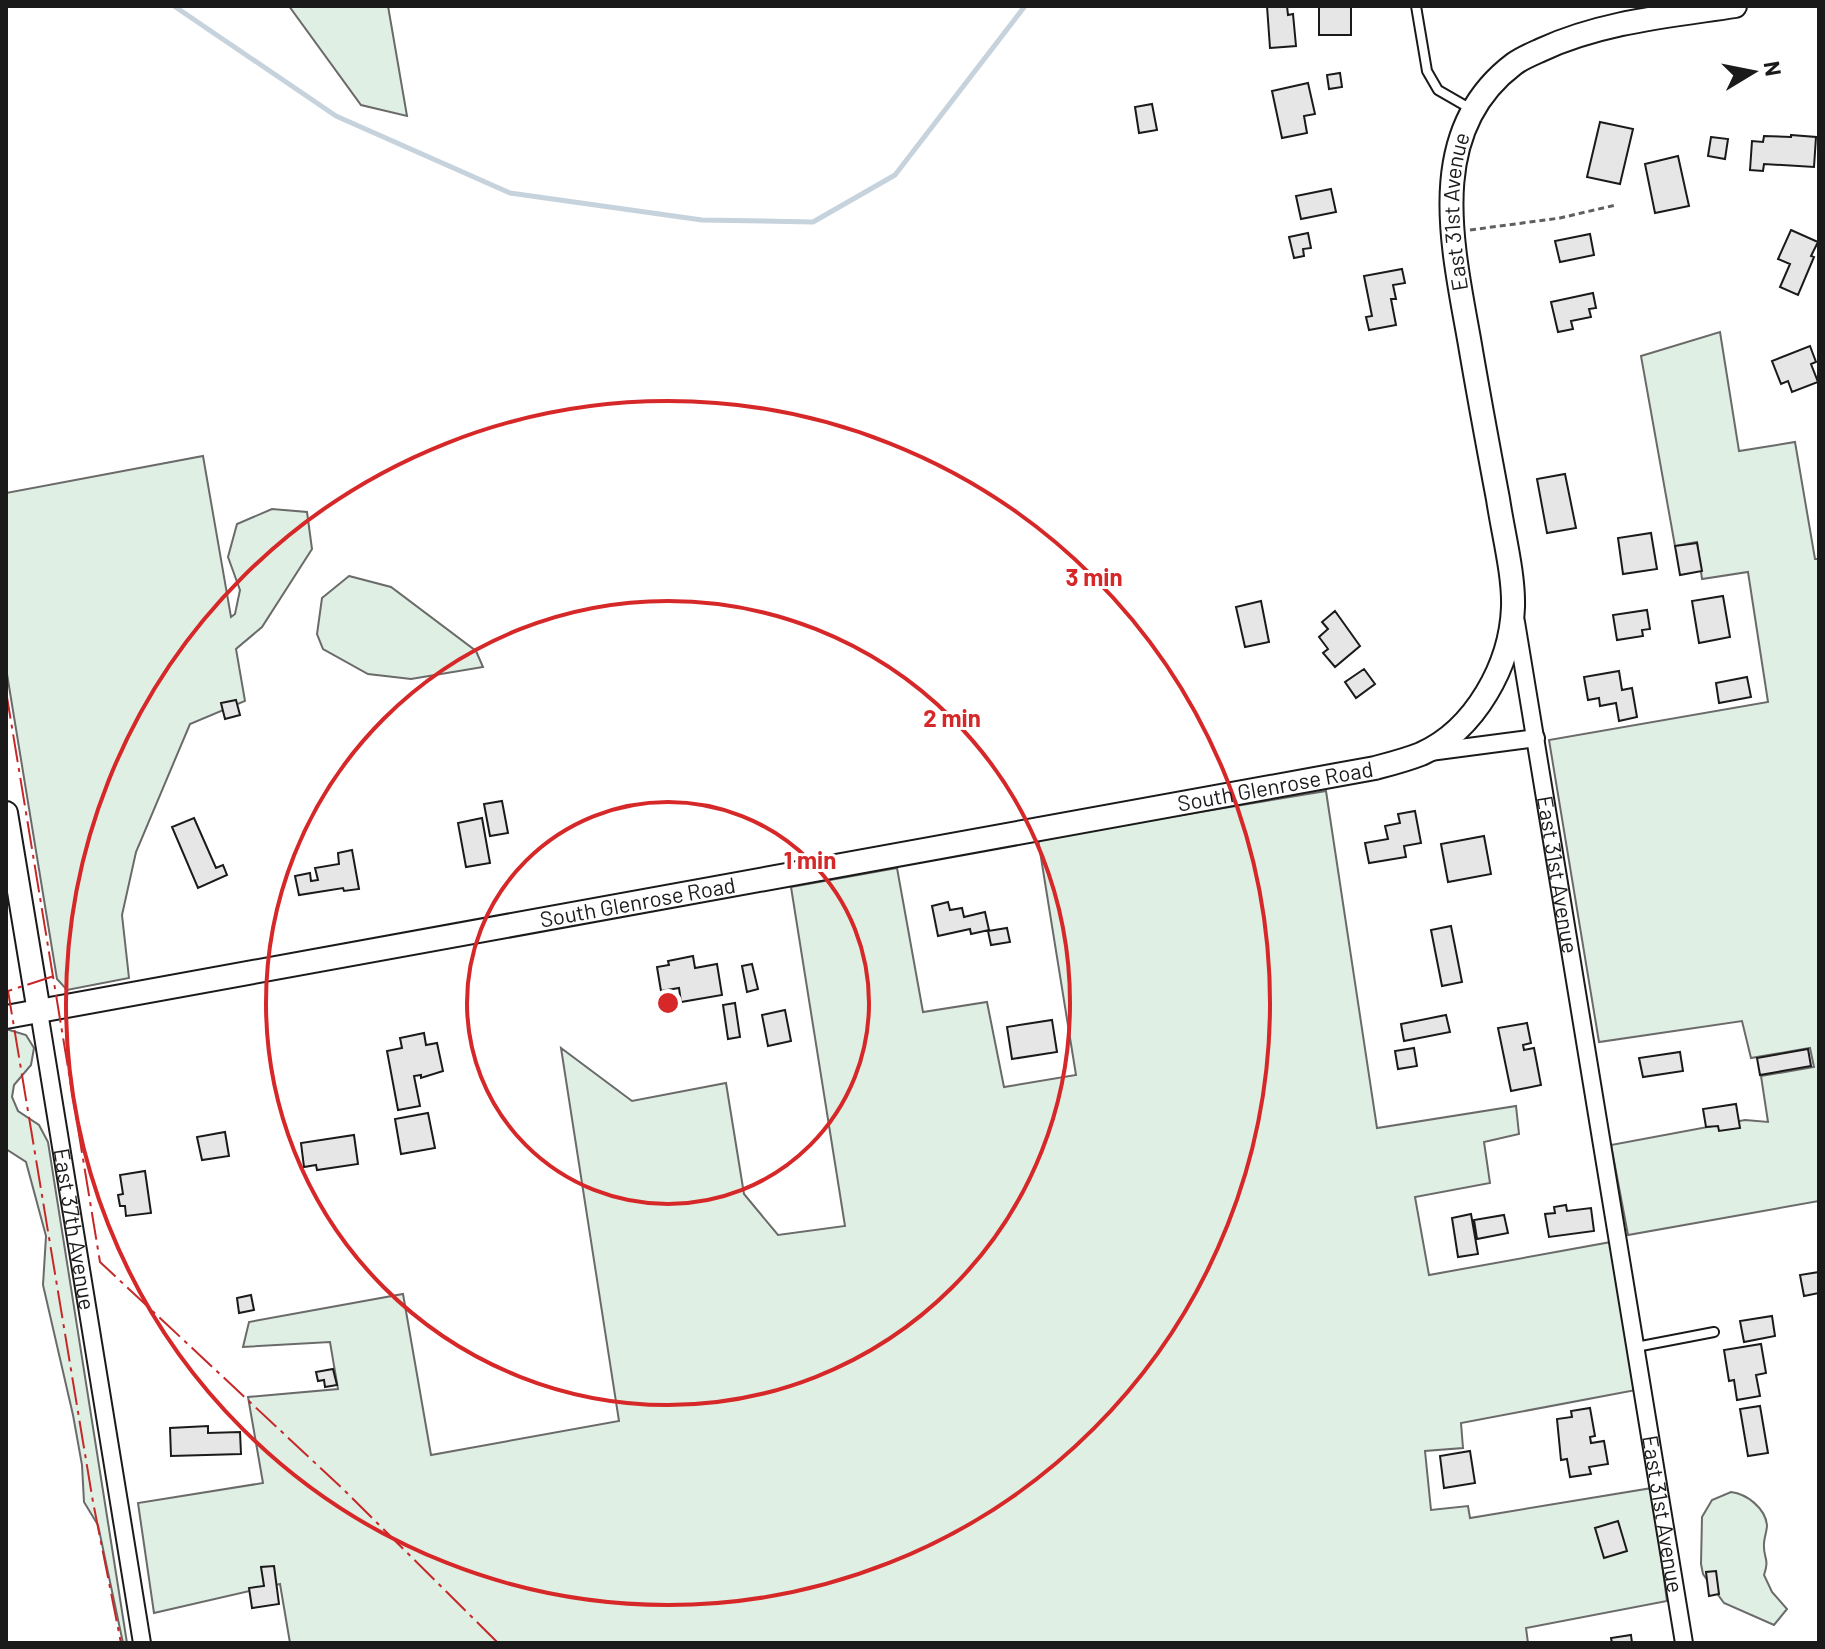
<svg xmlns="http://www.w3.org/2000/svg" width="1825" height="1649" font-family="Barlow,sans-serif">
<style>
.green{fill:#e0efe3;stroke:#6a6a6a;stroke-width:2}
.lines{fill:none;stroke-linecap:round;stroke-linejoin:round}
.stream{stroke:#c6d2dc;stroke-width:5}
.building{fill:#e6e6e6;stroke:#1a1a1a;stroke-width:2}
.lane-casing{stroke:#1a1a1a;stroke-width:12}
.street-casing{stroke:#1a1a1a;stroke-width:20}
.secondary-casing{stroke:#1a1a1a;stroke-width:26}
.path{stroke:#5f5f5f;stroke-width:3;stroke-dasharray:6 4;stroke-linecap:butt}
.lane{stroke:#fff;stroke-width:8}
.street{stroke:#fff;stroke-width:16}
.secondary{stroke:#fff;stroke-width:22}
.power{stroke:#c62828;stroke-width:2;stroke-dasharray:28 6 4 6;stroke-linecap:butt}
.ring{fill:none;stroke:#d62828;stroke-width:4}
.labels{text-anchor:middle;stroke-width:6;stroke-linejoin:round;paint-order:stroke}
.street-label{font-size:22px;fill:#1a1a1a;stroke:#fff}
.centre{fill:#d62828;stroke:#fff;stroke-width:4}
.ring-label{font-size:24px;text-anchor:middle;font-weight:bold;fill:#d62828;stroke:#fff;stroke-width:6;stroke-linejoin:round;paint-order:stroke}
</style>
<rect width="100%" height="100%" fill="#fff"/>
<!-- green -->
<path class="green" d="M289,6h99l19,110 -46,-11z
M1720,332l19,119 56,-9 20,117h4v642l-191,34 -17,-90 134,-25 23,2 -7,-46 53,-9 -4,-19 -59,10 -9,-37 -143,21 -50,-302 219,-38 -20,-130 -46,7 -5,-37 -22,4 -34,-190z
M203,456l28,161 4,-3 5,-24 -12,-33 9,-33 35,-15 35,3 5,37 -50,78 -26,22 9,52 -55,23 -54,128 -14,63 7,63 -62,12 -10,-11 -51,-311v-175z
M349,576l42,11 85,64 7,16 -72,12 -43,-5 -45,-25 -6,-15 5,-36z
M1326,791l51,337 139,-22 3,28 -35,8 6,41 -75,14 14,78 182,-33 25,148 -175,33 2,25 -38,3 6,59 37,-4 2,12 182,-30 15,113 -141,27 2,15h-1238l-10,-59 -126,29 -16,-110 125,-20 -15,-86 90,-8 -8,-47 -87,5 6,-25 154,-28 28,161 188,-34 -58,-373 71,53 94,-18 18,111 34,41 67,-9 -54,-339 106,-19 26,144 64,-10 17,85 72,-12 -38,-236z
M6,1029l20,6 8,13 -3,17 -17,20 -2,12 6,14 21,14 9,17 79,501h-4l-25,-118 -14,-23 -2,-37 -9,-50 -30,-130 3,-49 -20,-74 -20,-13z
M1731,1492c16,2 34,16 36,33 0,6 -3,13 -3,19 -1,15 6,13 0,31l8,17 15,17 -13,16 -50,-22 -21,-29 -2,-10 1,-47 10,-17z"/>
<g class="lines">
<!-- stream -->
<path class="stream" d="M174,6l162,110 174,77 192,27 111,2 82,-47 130,-169"/>
</g>
<!-- building -->
<path class="building" d="M1267,6h20l1,9 5,-1 3,32 -26,2z
M1319,6h32v29h-32z
M1340,73l2,14 -13,2 -2,-14z
M1308,83l7,31 -11,2 3,17 -25,5 -10,-47z
M1152,104l5,26 -18,3 -4,-26z
M1600,122l33,7 -13,55 -33,-7z
M1791,135l25,2 -2,30 -50,-3 -1,7 -13,-1 2,-29 11,1 1,-6 27,1z
M1711,137l17,2 -3,20 -17,-3z
M1678,156l11,50 -34,7 -10,-49z
M1331,189l5,23 -35,7 -5,-23z
M1791,230l27,12 -7,14 3,1 -16,38 -18,-8 10,-23 -12,-5z
M1308,233l3,15 -8,1 1,7 -10,2 -5,-21z
M1590,234l4,21 -34,7 -5,-21z
M1402,269l3,14 -12,2 3,14h-5l5,26 -27,5 -3,-13 6,-1 -8,-40z
M1593,293l3,15 -7,1 2,8 -20,4 2,8 -15,3 -7,-30z
M1810,346l6,16 -5,2 7,18 -26,10 -4,-11 -7,3 -9,-23z
M1565,474l11,54 -29,5 -10,-54z
M1651,533l6,36 -34,5 -5,-36z
M1697,543l5,28 -22,4 -5,-29z
M1723,596l7,41 -31,6 -7,-42z
M1261,601l8,41 -24,5 -9,-40z
M1647,610l3,19 -8,1 1,6 -26,4 -4,-25z
M1335,611l25,35 -25,21 -12,-14 5,-4 -9,-12 9,-8 -6,-7z
M1364,669l11,15 -19,14 -11,-16z
M1619,671l3,19 10,-2 5,29 -18,4 -3,-18 -16,3 -1,-8 -11,2 -4,-23z
M1747,677l4,20 -32,6 -3,-20z
M236,700l4,15 -15,4 -4,-16z
M502,801l6,32 -18,3 -6,-32z
M1415,811l6,32 -17,3 2,11 -37,6 -4,-20 23,-4 -3,-13 15,-3 -2,-9z
M194,818l22,50 7,-3 4,10 -29,13 -26,-61z
M482,818l8,45 -24,4 -8,-44z
M1484,836l7,38 -43,8 -7,-38z
M352,850l7,39 -15,2 -1,-3 -44,7 -4,-19 15,-3 1,8 7,-1 -3,-12 24,-4 -1,-11z
M948,902l2,8 12,-2 2,9 21,-5 4,18 -18,4 -1,-5 -32,7 -6,-30z
M1451,926l11,56 -20,4 -11,-56z
M1007,928l3,14 -19,3 -3,-14z
M693,956l2,12 22,-4 5,31 -41,7 -2,-14 -18,3 -4,-24 12,-2 -1,-4z
M752,964l6,25 -11,3 -5,-26z
M735,1003l5,34 -12,2 -5,-34z
M785,1010l6,31 -23,5 -6,-31z
M1446,1015l4,17 -46,9 -3,-17z
M1052,1020l5,32 -45,7 -5,-32z
M1527,1023l4,20 -8,2 1,5 10,-2 7,37 -30,6 -13,-63z
M424,1033l2,12 11,-2 6,28 -22,7v-3l-7,1 6,30 -22,4 -11,-59 15,-3 -2,-10z
M1414,1048l3,18 -19,3 -3,-18z
M1808,1049l3,17 -51,9 -3,-17z
M1680,1052l3,19 -40,6 -4,-19z
M1736,1104l4,24 -21,3 -1,-5 -12,1 -3,-18z
M428,1113l7,35 -34,6 -6,-35z
M225,1132l4,24 -27,4 -5,-23z
M354,1135l4,29 -41,6 -1,-5 -12,2 -3,-24z
M145,1171l6,42 -25,3 -1,-10h-5l-2,-11 5,-1 -3,-19z
M1566,1205l1,6 24,-3 3,23 -45,6 -4,-23 10,-1 -1,-6z
M1471,1214l7,40 -20,3 -6,-39z
M1504,1215l4,18 -31,6 -3,-19z
M1819,1272v21l-15,3 -4,-21z
M251,1295l3,15 -15,3 -2,-15z
M1772,1316l3,20 -31,6 -4,-21z
M1761,1344l5,29 -10,2 4,21 -23,4 -3,-20 -5,1 -5,-31z
M333,1369l4,16 -12,2 -1,-7 -6,1 -2,-9z
M1760,1406l8,47 -20,3 -8,-47z
M1590,1408l5,28 -5,1 1,6 13,-2 4,23 -19,3 2,7 -21,3 -3,-18 -6,1 -4,-41 15,-2 -1,-6z
M208,1426v7l32,-1 1,22 -70,2 -1,-28z
M1470,1451l5,32 -31,5 -4,-32z
M1618,1521l9,30 -23,7 -9,-30z
M274,1566l5,38 -27,4 -3,-20 15,-2 -3,-19z
M1716,1571l3,23 -10,2 -3,-24z
M1631,1635l1,8h-20l-1,-5z"/>
<g class="lines">
<!-- lane casing -->
<g class="lane-casing">
<path id="lane" d="M1416,6l11,65 11,19 33,19
M1636,1347l78,-15"/>
</g>
<!-- street casing -->
<g class="street-casing">
<g id="street">
<path id="s1" d="M1516,622l168,1021"/>
<path d="M1430,752l106,-14"/>
<path id="s2" d="M39,1012l103,631"/>
</g>
</g>
<!-- secondary casing -->
<g class="secondary-casing">
<g id="secondary">
<path d="M6,813l33,199"/>
<path id="s3" d="M6,1017l1369,-249c15,-4 31,-8 46,-14 54,-24 90,-89 92,-147 1,-33 -10,-74 -15,-108 -10,-53 -20,-107 -29,-160 -17,-95 -44,-208 45,-275 8,-6 18,-10 27,-14 60,-28 128,-34 194,-44"/>
</g>
</g>
<!-- path -->
<path class="path" d="M1525,6h1
M1470,230l90,-12 56,-13"/>
<!-- lane -->
<use href="#lane" class="lane"/>
<!-- street -->
<use href="#street" class="street"/>
<!-- secondary -->
<use href="#secondary" class="secondary"/>
<!-- power -->
<path class="power" d="M6,691l94,571 244,228 154,153
M54,976l-46,15 85,511 28,141"/>
</g>
<!-- distance rings -->
<g class="ring">
<circle cx="668" cy="1003" r="201"/>
<circle cx="668" cy="1003" r="402"/>
<circle cx="668" cy="1003" r="602"/>
</g>
<g class="labels">
<!-- street labels -->
<g class="street-label">
<text dy="8" stroke="none"><textPath href="#s3" startOffset="2022">East 31st Avenue</textPath></text>
<text dy="8" stroke="none"><textPath href="#s3" startOffset="1290">South Glenrose Road</textPath></text>
<text dy="8" stroke="none"><textPath href="#s1" startOffset="256">East 31st Avenue</textPath></text>
<text dy="8" stroke="none"><textPath href="#s3" startOffset="642">South Glenrose Road</textPath></text>
<text dy="8" stroke="none"><textPath href="#s2" startOffset="220">East 37th Avenue</textPath></text>
<text dy="8" stroke="none"><textPath href="#s1" startOffset="904">East 31st Avenue</textPath></text>
</g>
</g>
<circle cx="668" cy="1003" r="12" class="centre"/>
<g class="ring-label">
<text x="1094" y="586">3 min</text>
<text x="952" y="727">2 min</text>
<text x="810" y="869">1 min</text>
</g>
<!-- border -->
<rect width="1825" height="1649" fill="none" stroke="#1a1a1a" stroke-width="16"/>
<!-- north arrow -->
<g transform="translate(1753 72) rotate(80)" stroke="#ffffff" stroke-width="6" paint-order="stroke">
<path d="M0-6L14 30L0 20L-14 30Z" fill="#1a1a1a"/>
<text y="-12" font-size="22" font-weight="bold" text-anchor="middle" fill="#1a1a1a">N</text>
</g>
</svg>
